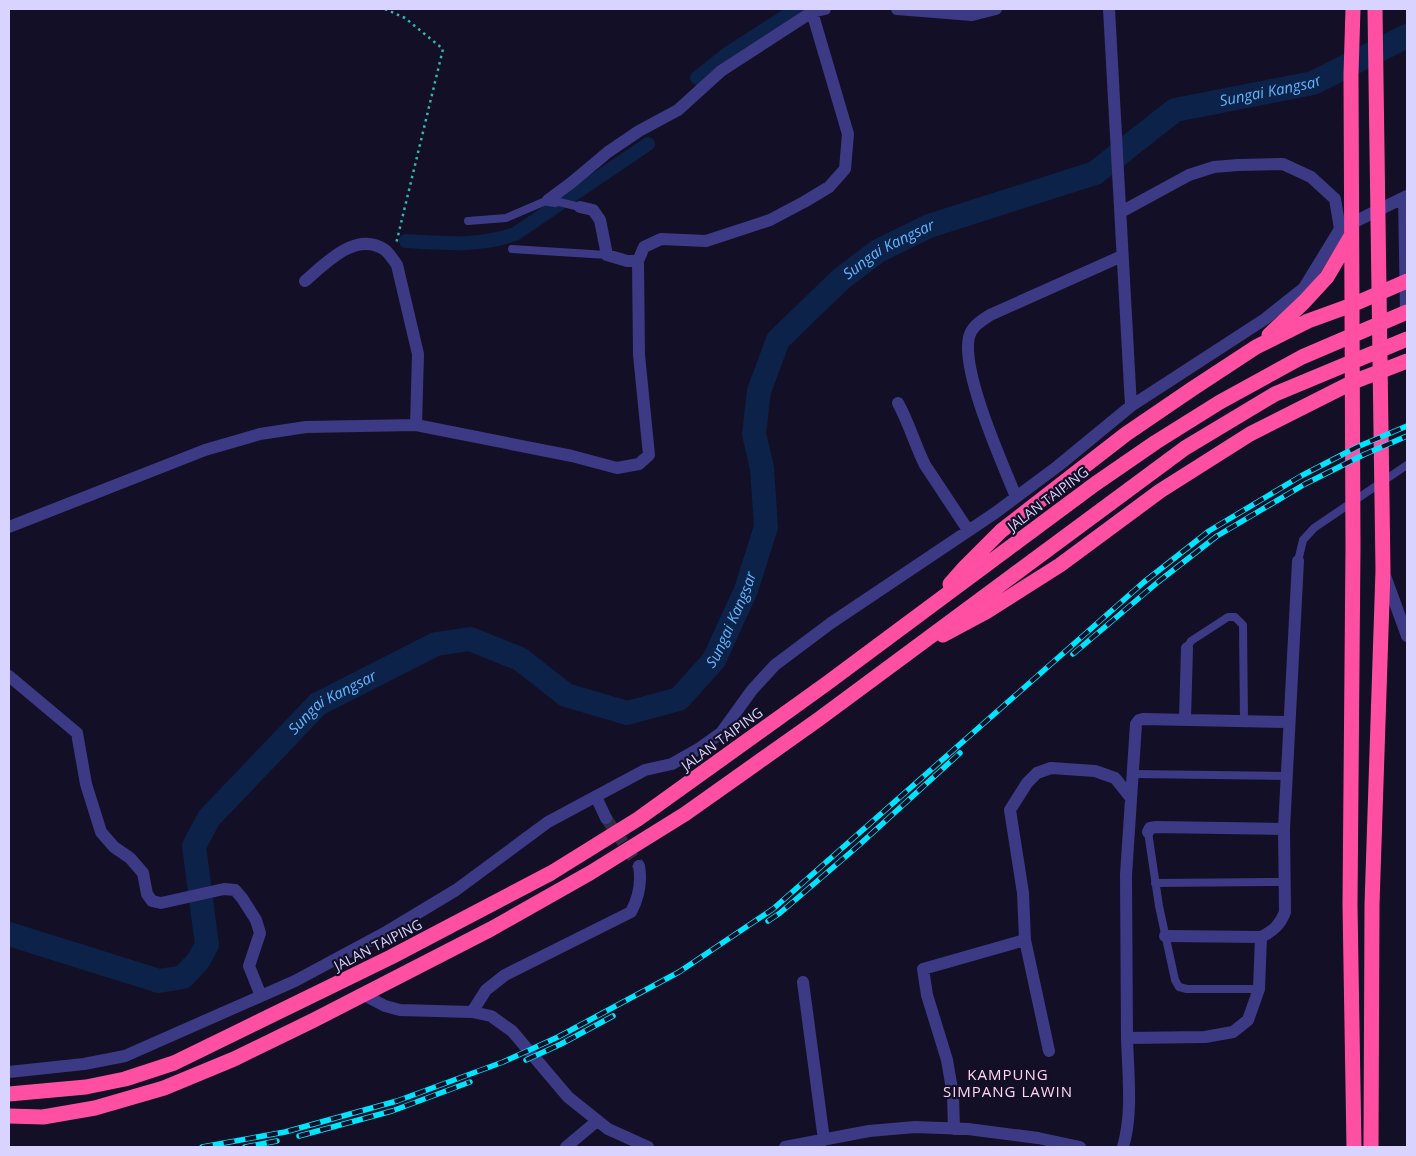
<svg xmlns="http://www.w3.org/2000/svg" width="1416" height="1156" font-family="'Open Sans',sans-serif">
<style>
.lines{fill:none;stroke-linecap:round;stroke-linejoin:round}
.canal{stroke:#0c2248;stroke-width:14}
.river{stroke:#0c2248;stroke-width:24}
.street-tunnel{stroke:#312d47;stroke-width:12;stroke-dasharray:12 6;stroke-linecap:butt}
.path{stroke:#2fb8b0;stroke-width:2.5;stroke-dasharray:2.5 4;stroke-linecap:butt}
.lane{stroke:#3d3a85;stroke-width:8}
.street{stroke:#3d3a85;stroke-width:12}
.highway{stroke:#ff4fa3;stroke-width:15}
.rail-casing{stroke:#00e5ff;stroke-width:5.5}
.rail{stroke:#130f26;stroke-width:4;stroke-dasharray:11;stroke-linecap:butt}
.labels{text-anchor:middle;stroke-width:4.5;stroke-linejoin:round;paint-order:stroke}
.street-label{font-size:14px;fill:#d9d4ff;stroke:#130f26}
.water-label{font-size:15px;font-style:italic;fill:#62b6ff;stroke:#130f26}
.neighbourhood-label{font-size:15px;letter-spacing:1px;fill:#ffd6f0;stroke:#130f26}
</style>
<rect width="100%" height="100%" fill="#130f26"/>
<g class="lines">
<!-- canal -->
<path class="canal" d="M697,78l30,-24 70,-45
M406,241c37,2 73,6 109,-7l133,-90"/>
<!-- river -->
<path class="river" id="s1" d="M9,934l150,47 24,-4 15,-16 9,-16 -13,-99 15,-28 109,-114 118,-60 34,-5 50,20 46,36 61,18 52,-14 35,-39 32,-70 20,-63 -4,-59 -8,-34 5,-43 19,-51 63,-61 37,-28 51,-25 166,-53 80,-63 138,-27 94,-47"/>
<!-- street-tunnel -->
<path class="street-tunnel" d="M606,818l33,48"/>
<!-- path -->
<path class="path" d="M385,9l20,9 38,31 -47,195"/>
<!-- lane -->
<path class="lane" d="M555,201l25,6
M468,221l38,-3 42,-18
M512,249l95,6
M1298,561l5,-21 11,-12 93,-63
M1187,648l4,-7 37,-24h7l8,8 1,96
M1133,774l154,2
M1148,832l11,74 16,74 4,7 8,2h72
M1155,883l130,-1"/>
<!-- street -->
<path class="street" d="M897,9l75,6 24,-6
M1109,9l22,397
M1404,198l2,114
M555,201l-7,-1 23,-17 37,-31 31,-21 39,-21 43,-39 91,-59 13,-3
M580,207l13,3 7,10 7,35 20,6h11l6,-14 17,-8 45,2 64,-21 34,-18 25,-15 16,-18 3,-35 -36,-122
M1121,212l68,-37 25,-8 24,-2 45,-1 28,13 24,22 5,30
M305,281c20,-17 51,-51 80,-31 5,4 9,11 12,15l21,89 -2,71
M898,403c11,20 17,42 27,62l43,65
M1016,497c-14,-35 -55,-125 -47,-160 3,-11 12,-16 21,-22l132,-59
M9,527l196,-77 55,-16 46,-7 110,-2 156,31 45,12 22,-4 10,-9 -10,-100 -1,-94
M1384,573l23,63
M9,676l68,57 9,51 15,48 13,15 16,11 13,15 4,21 5,7 9,2 63,-14 11,1 7,8 14,22 4,13 -11,33 12,30
M1185,719l2,-71
M596,797l10,21
M1148,832l2,-4 6,-1 128,2
M1165,936l96,1c12,-6 19,-12 24,-25l-1,-83 14,-268
M1025,940l24,111
M803,982l21,158
M364,995l21,11 15,4 72,2 19,4 21,15 56,66 40,32 40,18
M472,1012l14,-22 19,-15 126,-63c8,-15 11,-29 8,-46
M1127,1038l-1,-163 10,-151 3,-4 4,-1 145,3
M9,1072l75,-8 41,-8 170,-75 93,-50 68,-41 92,-68 97,-52 27,-6 28,-16 21,-15 31,-43 23,-25 56,-42 164,-110 63,-47 73,-60 134,-87 39,-31 36,-59 67,-33
M954,1129l-1,-34 -6,-35 -20,-65 -4,-26 102,-29 -2,-47 -13,-83 17,-27 10,-10 14,-5 44,3 20,7 16,20
M566,1147l31,-26
M785,1147l84,-16 46,-4 53,2 70,9 42,9
M1123,1147c10,-34 5,-73 4,-109l78,-1 28,-5 15,-12 11,-31 2,-52"/>
<!-- highway -->
<path class="highway" d="M1353,9l-2,65 2,472 -3,359 4,242
M1269,335l35,-33 23,-25 24,-41
M950,584l15,-17 36,-36 125,-97 66,-45 64,-42 52,-26 44,-16 55,-24
M943,635l43,-23 74,-47 100,-74 90,-57 103,-52 54,-21
M9,1094l77,-7 39,-8 49,-16 217,-106 160,-84 87,-54 188,-135 269,-200 61,-42 64,-40 82,-45 105,-45
M9,1116l34,1 52,-9 69,-20 70,-29 80,-39 177,-91 99,-56 95,-59 134,-95 366,-271 90,-54 132,-55
M1371,1147l1,-242 11,-335 -8,-561"/>
<!-- rail casing -->
<g class="rail-casing">
<path id="rail" d="M1073,654l85,-72 59,-46 88,-52 58,-29 44,-19
M768,921l12,-8 78,-67 102,-93
M526,1060l35,-16 52,-28
M299,1136l93,-25 78,-29
M202,1147l83,-15 112,-31 106,-39 55,-25 121,-65 94,-63 371,-327 65,-51 92,-55 56,-29 50,-21
M245,1147l32,-6"/>
</g>
<!-- rail -->
<use href="#rail" class="rail"/>
</g>
<g class="labels">
<!-- street labels -->
<g class="street-label">
<text transform="translate(1048 499) rotate(-37)" y="5">JALAN TAIPING</text>
<text transform="translate(722 739) rotate(-36)" y="5">JALAN TAIPING</text>
<text transform="translate(378 945) rotate(-27)" y="5">JALAN TAIPING</text>
</g>
<!-- water labels -->
<g class="water-label">
<text dy="5" stroke="none"><textPath href="#s1" startOffset="1859">Sungai Kangsar</textPath></text>
<text dy="5" stroke="none"><textPath href="#s1" startOffset="1439">Sungai Kangsar</textPath></text>
<text dy="5" stroke="none"><textPath href="#s1" startOffset="1004">Sungai Kangsar</textPath></text>
<text dy="5" stroke="none"><textPath href="#s1" startOffset="524">Sungai Kangsar</textPath></text>
</g>
<!-- neighbourhood labels -->
<g class="neighbourhood-label">
<text x="1008" y="1080">KAMPUNG<tspan x="1008" dy="17">SIMPANG LAWIN</tspan></text>
</g>
</g>
<!-- border -->
<rect width="1416" height="1156" fill="none" stroke="#d9d4ff" stroke-width="20"/>
</svg>
